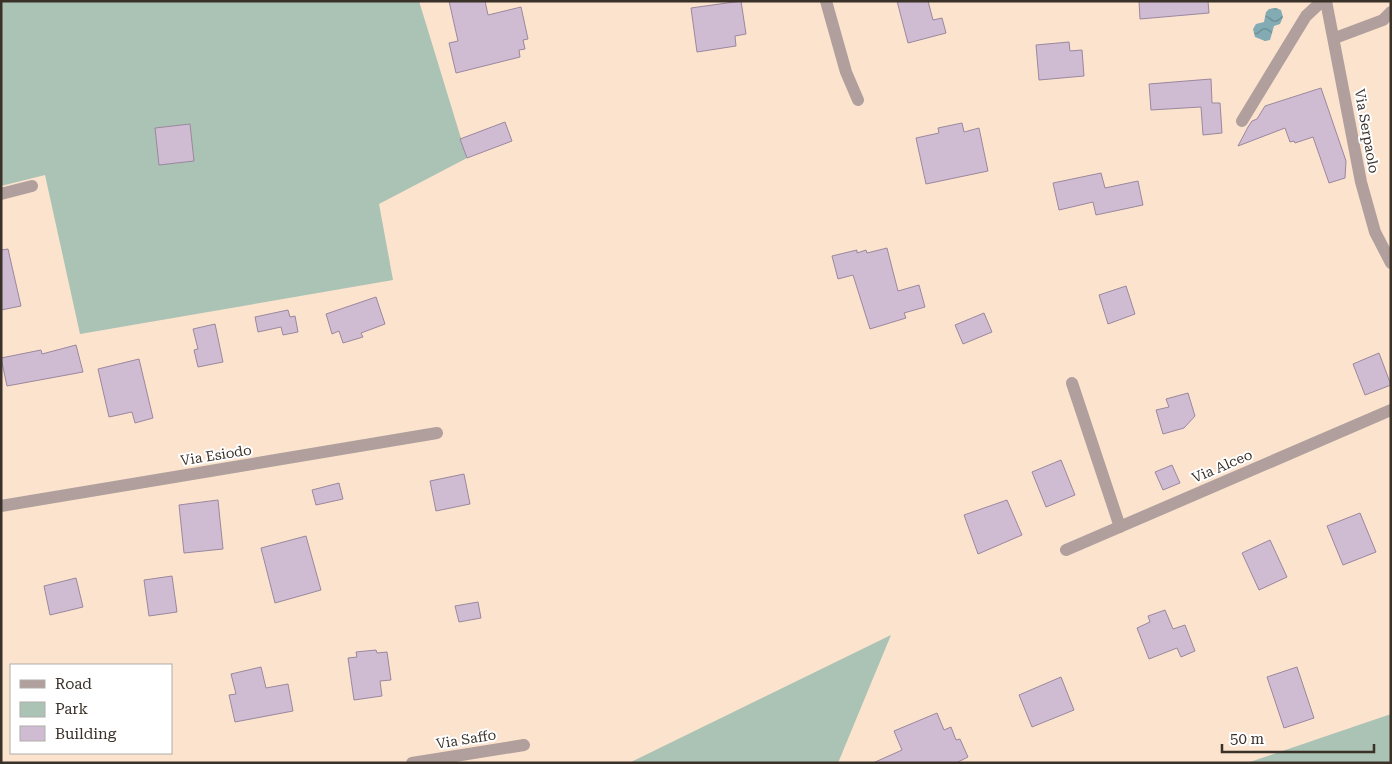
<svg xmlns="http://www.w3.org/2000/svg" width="1392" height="764" font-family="'Roboto Serif',serif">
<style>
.green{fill:#aac3b5}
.water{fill:url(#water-waves)}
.building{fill:#cfbbd2;stroke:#9b889e}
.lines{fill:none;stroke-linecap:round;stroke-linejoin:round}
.minor{stroke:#b09f9d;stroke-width:12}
.labels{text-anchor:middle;stroke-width:4;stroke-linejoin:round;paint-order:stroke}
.street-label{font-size:14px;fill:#3a3129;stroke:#fff}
</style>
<defs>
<pattern id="water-waves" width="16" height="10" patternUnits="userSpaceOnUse" patternTransform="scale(1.25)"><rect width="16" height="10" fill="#82abb3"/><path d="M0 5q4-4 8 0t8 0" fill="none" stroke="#6b8c92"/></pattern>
</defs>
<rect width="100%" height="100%" fill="#fbe3cd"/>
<!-- green -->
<path class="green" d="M1,1h418l48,157 -88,46 14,76 -313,54 -35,-159 -44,11z
M891,635l-53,128h-209z
M1391,714v49h-144z"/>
<!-- water -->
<path class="water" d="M1276,8l5,2 2,7 -3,7 -6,2 -4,14 -5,1 -10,-4 -2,-8 3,-5 8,-2 2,-10 3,-3z"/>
<!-- building -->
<path class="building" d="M449,1h36l3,14 33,-8 7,32 -5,1 2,9 -6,1 1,7 -64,16 -7,-30 9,-2z
M741,1l5,33 -11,2 1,10 -39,6 -6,-44z
M897,1h31l5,19 9,-2 4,15 -38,10z
M1139,1h69l1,12 -69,6z
M1069,42l1,9 12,-1 2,26 -45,4 -3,-35z
M1211,79l1,24h8l2,30 -19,2 -2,-28 -50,3 -2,-26z
M1321,88l25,73 -1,17 -16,5 -16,-46 -18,6 -1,-2 -4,1 -5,-14 -47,18 10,-19 4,-6 5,-2 8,-13z
M505,122l7,19 -45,17 -7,-19z
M962,123l2,9 15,-4 9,43 -62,13 -10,-46 23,-5 -1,-5z
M190,124l4,37 -35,4 -4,-37z
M1101,173l4,15 33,-7 5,24 -47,10 -3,-13 -34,8 -6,-27z
M887,248l11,43 21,-6 6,22 -21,6 2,5 -36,11 -17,-54 -15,4 -6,-23 25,-6v3l9,-3 1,3z
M8,249l13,57 -20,4v-60z
M1126,286l9,28 -27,10 -9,-29z
M376,297l9,27 -24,9 2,4 -20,6 -4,-12 -7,3 -6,-20z
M288,310l2,7 5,-1 3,16 -15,3 -2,-8 -23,5 -3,-15z
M984,313l8,19 -29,12 -8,-19z
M215,324l8,38 -25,5 -4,-17 4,-1 -5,-20z
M76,345l7,27 -76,14 -6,-28 40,-8 1,4z
M1379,353l12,32 -26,10 -12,-31z
M139,359l14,59 -18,5 -3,-11 -23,5 -11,-48z
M1188,393l7,23 -11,12 -21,6 -7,-24 13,-3 -3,-8z
M1061,460l14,35 -29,12 -14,-35z
M1172,465l8,18 -17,7 -8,-18z
M464,474l6,30 -34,7 -6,-30z
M339,483l4,16 -27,6 -4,-15z
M218,500l5,49 -39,4 -5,-48z
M1007,500l15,35 -44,19 -14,-39z
M1360,513l16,39 -33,13 -16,-39z
M306,536l15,54 -46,13 -14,-55z
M1270,540l17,37 -28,13 -17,-37z
M172,576l5,36 -28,4 -5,-36z
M76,578l7,29 -33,8 -6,-29z
M478,602l3,16 -22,4 -4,-16z
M1165,610l8,19 12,-4 10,26 -14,6 -4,-9 -28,11 -12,-31 13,-6 -2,-6z
M376,650l1,3 10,-1 4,28 -11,1 2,15 -28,4 -6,-42 9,-1 -1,-5z
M261,667l5,21 22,-4 5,27 -58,11 -6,-27 7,-1 -5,-20z
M1297,667l17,51 -30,10 -17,-51z
M1061,677l13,33 -42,17 -13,-32z
M937,713l7,17 7,-3 5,13 4,-1 8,18 -12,6h-83l29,-13 -8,-19z"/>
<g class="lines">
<!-- minor -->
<path class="minor" d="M826,1l20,71 12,28
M1326,1l35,181 14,50 16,31
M1335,38l48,-18 8,-8
M1242,121l64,-105 16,-15
M1,194l31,-8
M1072,383l48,144
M1,506l436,-73
M1066,550l325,-140
M412,763l112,-18"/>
</g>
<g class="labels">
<!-- street labels -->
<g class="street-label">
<text transform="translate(1367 131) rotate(80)" y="5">Via Serpaolo</text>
<text transform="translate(216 455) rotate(-9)" y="5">Via Esiodo</text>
<text transform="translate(1222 466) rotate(-23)" y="5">Via Alceo</text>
<text transform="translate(466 739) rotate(-9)" y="5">Via Saffo</text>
</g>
</g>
<!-- border -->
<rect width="1392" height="764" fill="none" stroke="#3a3129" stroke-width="5"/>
<!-- legend -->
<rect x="10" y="664" width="162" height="90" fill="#ffffff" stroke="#b0ada9"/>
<rect x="20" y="680" width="25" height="8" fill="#b09f9d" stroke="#b0ada9"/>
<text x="55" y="689" font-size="15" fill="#3a3129">Road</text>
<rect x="20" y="702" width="25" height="15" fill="#aac3b5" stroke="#b0ada9"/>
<text x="55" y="714" font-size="15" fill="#3a3129">Park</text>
<rect x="20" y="726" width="25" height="15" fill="#cfbbd2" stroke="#b0ada9"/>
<text x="55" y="739" font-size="15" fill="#3a3129">Building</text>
<!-- scale -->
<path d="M1222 744v8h152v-8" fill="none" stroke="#3a3129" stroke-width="2.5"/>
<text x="1230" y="744" font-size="15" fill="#3a3129" stroke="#ffffff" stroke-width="4" paint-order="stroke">50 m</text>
</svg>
